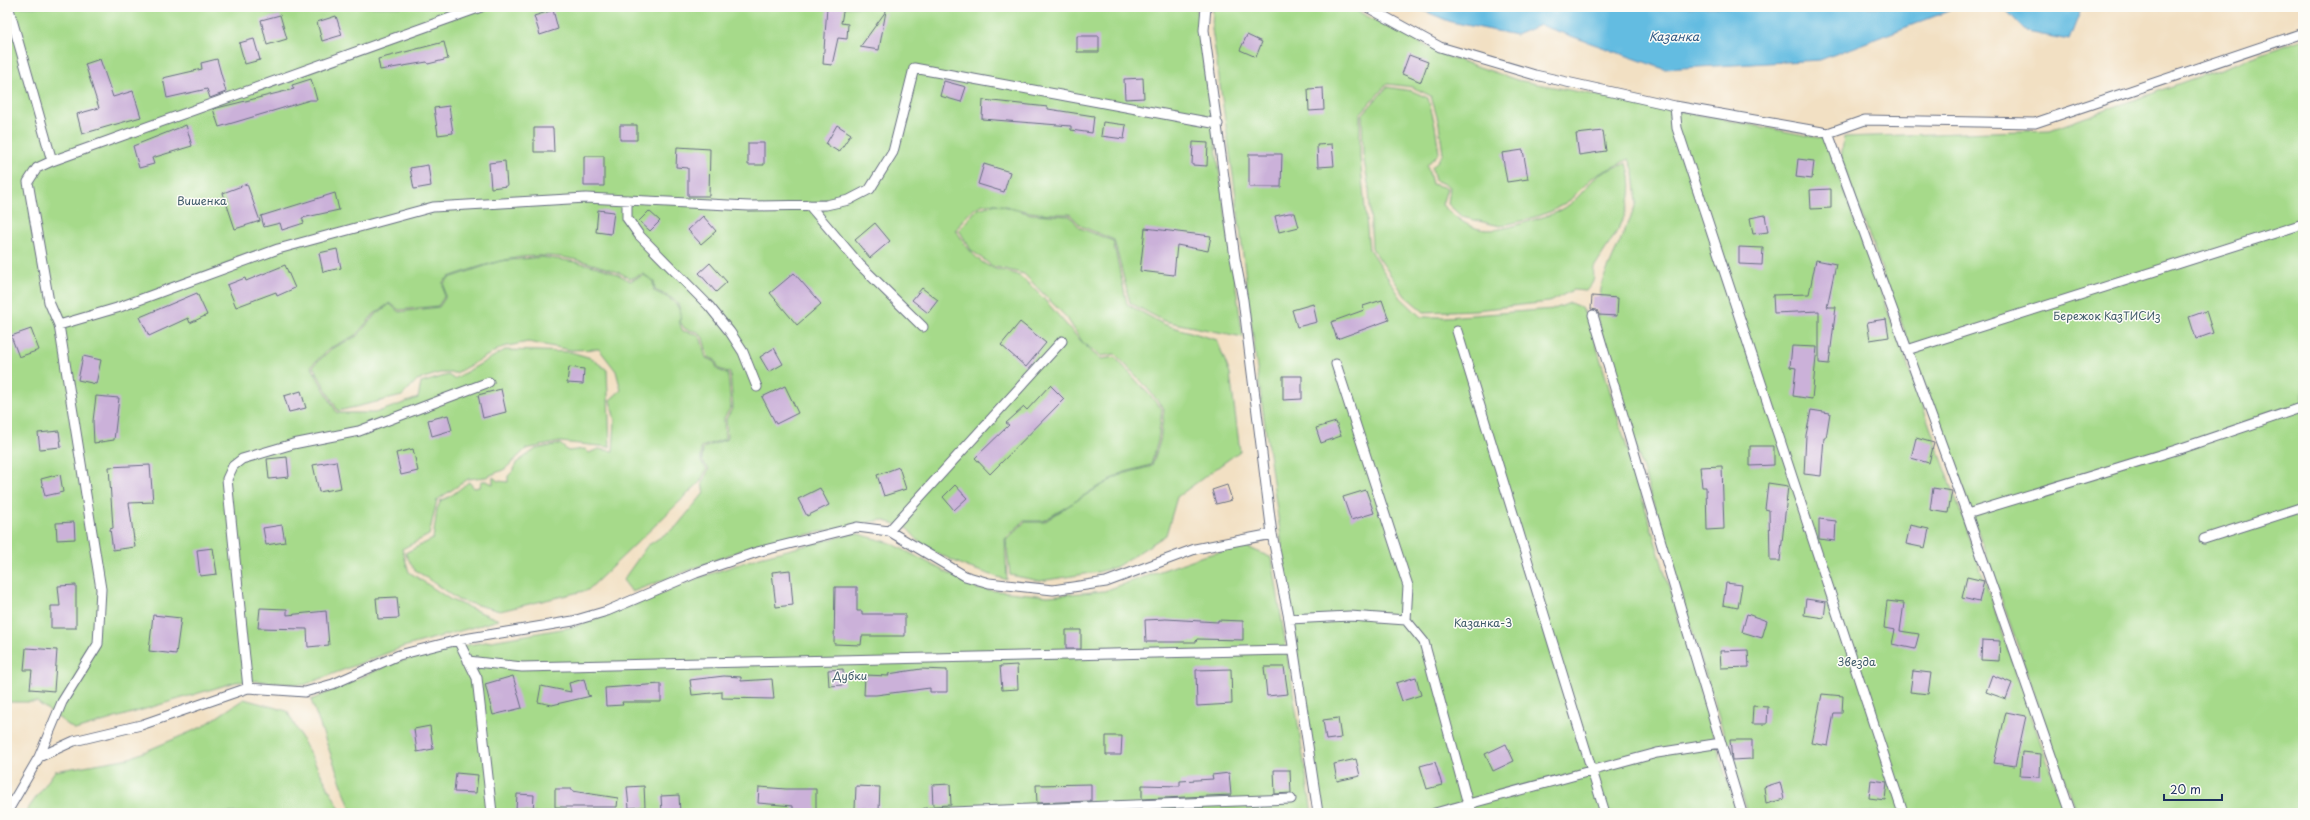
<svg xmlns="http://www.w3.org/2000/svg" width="2310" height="820" font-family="'Playpen Sans',sans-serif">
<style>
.green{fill:#a6da8a;stroke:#608474}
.water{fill:#64bce1;stroke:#4076a0}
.building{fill:#cbb1d9}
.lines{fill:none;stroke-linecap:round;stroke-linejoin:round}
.service-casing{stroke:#666d81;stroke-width:11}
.service{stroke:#fff;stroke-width:9}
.labels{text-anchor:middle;stroke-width:3;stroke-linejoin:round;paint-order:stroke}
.park-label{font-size:11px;fill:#3e5a69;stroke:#fdfcf7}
.water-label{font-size:12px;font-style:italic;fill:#315985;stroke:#fdfcf7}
</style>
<rect width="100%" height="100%" fill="#fdfcf7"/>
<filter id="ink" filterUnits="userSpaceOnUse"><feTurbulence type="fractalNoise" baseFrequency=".025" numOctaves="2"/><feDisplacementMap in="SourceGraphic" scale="8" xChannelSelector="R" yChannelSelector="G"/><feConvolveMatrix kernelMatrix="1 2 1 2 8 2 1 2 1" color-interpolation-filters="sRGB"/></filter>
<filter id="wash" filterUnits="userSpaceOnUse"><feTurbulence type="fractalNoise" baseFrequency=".012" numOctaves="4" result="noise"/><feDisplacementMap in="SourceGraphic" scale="16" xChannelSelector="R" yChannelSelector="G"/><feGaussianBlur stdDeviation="0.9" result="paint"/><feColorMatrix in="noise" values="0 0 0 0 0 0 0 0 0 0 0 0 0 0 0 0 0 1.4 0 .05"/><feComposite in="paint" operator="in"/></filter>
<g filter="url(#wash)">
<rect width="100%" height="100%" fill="#f2e0c3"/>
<!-- green -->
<path class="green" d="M7,7h1189l47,330 -79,-16 -34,-18 -16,-63 -33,-14 -11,-12c-13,0 -28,0 -40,-2 -38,-8 -49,-20 -74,18 10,16 20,33 40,39 8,2 20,4 26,9 29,24 49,57 78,81l15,-2 47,52 -4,32 -7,24 -29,8 -79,48h-19l-19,18 2,41 -40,-13 -43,-20 -18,-20 -25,-7 -126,25 -123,47 -9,-12 24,-34 29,-19 28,-34 -2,-10 7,-14 -7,-8 1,-13 24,-9 -1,-20 7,-12 -3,-34 -11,-4 -4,-9 -7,-3 -5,-19 -5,-6 -13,-3 -5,-7c4,-21 -9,-24 -25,-32l-1,-9 -11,-7 -13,5c-10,-8 -22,-10 -34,-14 -58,-18 -92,-7 -147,12l-6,5 1,15 -6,9 -39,4 -9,-7 -16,11 -18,21 -26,13 -19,18 26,47h38l43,-15 3,-15 27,-8 6,4 51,-29 66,2 20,6 16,12 3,77 -50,-5 -34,7 -21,20 -19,8 -18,2 -31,21 -8,35 -27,14 7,23 42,28 48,20 -96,27 -99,38 -48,-4 -20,1 -161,48 -38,-28h-30z
M1213,7h136l95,48 73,25 308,59 128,351 112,323h-317l-151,-494 5,-37 35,-79 -3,-31 -5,-13 -36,18 -23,23 -18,11 -26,9 -26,6 -38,-9 -14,-13 2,-17 -15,-7 -3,-12 11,-14 -4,-30 -8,-28 -19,-9 -25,-3 -27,30v43l9,92 32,49 20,19h25l108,-8 16,-6 10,4 8,11 149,495h-415l-9,-49 -56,-395 -22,-180 -23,-160z
M2303,39v774h-227l-108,-310 -127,-344 3,-22 206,-7z
M1387,87l25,4 16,7 7,27 4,28 -12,12 5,19 15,4 -5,17c33,31 46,29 88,16 12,-4 26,-7 36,-14 12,-8 19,-19 28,-28 8,-8 23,-12 33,-16 13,42 -11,69 -32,103 -3,5 0,10 -2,15 -1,4 -5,7 -7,10l-13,-1 -24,12 -74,8 -51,2 -19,-16 -33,-48 -3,-60 -6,-33 -1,-40z
M996,204l35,10 39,2 10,12 33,13 14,63 36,20 54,16 13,34 10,77 -63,46 -11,38 -50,32 -18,5 -58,9 -30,-6 -4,-35 19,-18h19l47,-31 31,-17 30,-8 8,-25 4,-32 -21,-26 -28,-29 -14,2 -18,-13 -16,-25 -43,-44 -32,-8 -21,-16 -12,-20 18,-21z
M542,257c29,4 63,8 88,24l14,-6 9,6 1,10c10,5 24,9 26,22 1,9 -2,9 3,18l14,3 4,5 5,19 8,3 4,9 10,4 3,33 -7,11 1,21 -24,8v15l6,7 -7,13 -112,108 -88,21 -42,-11 -44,-31 -9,-16 28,-14 4,-30 4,-9c10,-2 19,-12 28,-18l5,6 6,-1 1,-6h5l7,3v-7l5,4 10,1v-6l6,-6 2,-7 20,-14 24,-5 8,7 17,-2 4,4 9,-4 15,2 2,-30 -5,-21 11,-10 -5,-19 -17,-22 -28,1 -43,-8 -25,5 -47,26h-16l-23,7 -15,16 -64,15 -25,-45 18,-17 26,-13 18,-21 15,-11 9,8 40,-5 6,-9 -1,-15 5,-5 51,-17z
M855,533l36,10 87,46 70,7 56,-5 99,-35 42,-10 27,12 40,255h-960l-41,-113 82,-37 75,-18 105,-18 66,-24 59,-25 62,-21z
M244,699l43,12 55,102h-317l30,-42 75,-13 72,-31z"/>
<!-- water -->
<path class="water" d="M1414,7h545l-139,53 -156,9 -124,-44 -24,10 -65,-13z
M2003,7h79l-13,33 -42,-8z"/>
<g id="blocks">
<!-- building -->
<path class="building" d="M827,7h17l-3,16 7,1 -1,15 -9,-1 -6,27 -9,-1z
M553,10l5,19 -18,6 -6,-19z
M886,11l-7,39 -19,-3z
M280,15l7,24 -20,6 -6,-25z
M336,16l6,19 -20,6 -5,-19z
M1247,35l15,7 -6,15 -16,-7z
M1077,36h22v16h-22z
M254,39l6,21 -15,4 -6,-21z
M444,42l4,17 -20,5 -1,-2 -47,8 -2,-11z
M1409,55l19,7 -7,20 -19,-8z
M100,59l13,38 20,-6 8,26 -59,17 -5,-20 22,-6 -14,-44z
M217,59l9,33 -16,6 -3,-9 -40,9 -4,-20 39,-9 -1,-6z
M1143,78l1,20 -19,1 -1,-20z
M311,79l6,21h-7l-91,27 -6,-18 81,-20 -2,-4z
M944,81l22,6 -5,15 -21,-6z
M1323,88l1,22 -15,1 -1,-22z
M983,100l65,7v2l46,7 -2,17 -21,-3v-4l-89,-7z
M449,106l4,27 -15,2 -4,-27z
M1103,122l23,3 -2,14 -23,-3z
M186,125l6,21 -40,12 2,6 -15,4 -6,-22z
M620,125h17v15h-17z
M837,125l14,9 -12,18 -13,-8z
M534,128h19l1,24h-20z
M1603,131l3,20 -27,4 -3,-21z
M1193,142l15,1 -1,23 -15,-1z
M748,143h16v22h-16z
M1332,144l2,22 -16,1 -1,-22z
M677,147l33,2 -1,47h-21v-28l-12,-1z
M1523,150l5,29 -21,3 -5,-29z
M1249,154h33l-1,33h-32z
M584,156h20v30h-20z
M1798,159l16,2 -2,18 -16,-2z
M505,161l2,25 -16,2 -2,-25z
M984,164l26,8 -6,20 -26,-8z
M428,165l3,21 -17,3 -4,-21z
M247,184l13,37 -25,8 -12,-36z
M1831,189v19l-20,1 -1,-19z
M335,193l4,17 -37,8 2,5 -22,7 -2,-7 -16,4 -3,-11z
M598,210l16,2 -3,22 -15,-2z
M649,211l11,10 -10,10 -11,-10z
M1289,213h6l4,14 -20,5 -4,-16z
M1765,215l3,17 -15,2 -3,-16z
M703,216l13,15 -15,13 -13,-14z
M875,223l15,18 -20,17 -15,-18z
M1145,228l66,8 -3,15 -31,-6 -3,30 -34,-4z
M1739,247l24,1 -1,17 -23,-1z
M337,249l4,19 -18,4 -4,-19z
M1816,260l20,4 -9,43h9l-7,57 -10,-1v-52l-45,2 -1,-18 36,-1z
M710,263l17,19 -11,10 -17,-19z
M285,265l10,23 -18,8 -1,-4 -40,15 -9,-22 18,-7 1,3z
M794,273l27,31 -24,21 -27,-32z
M922,288l16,12 -10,13 -16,-13z
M197,293l10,22 -17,8 -2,-5 -39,18 -9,-19z
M1592,296l26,2 -1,18 -18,-1 -2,-5 -6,-1z
M1382,300l7,20 -52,19 -6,-17 33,-12 -1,-4z
M1313,304l4,18 -20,5 -5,-17z
M2206,311l7,22 -17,6 -7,-22z
M1886,319l3,18 -19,3 -3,-18z
M1020,322l26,21 -20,24 -25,-22z
M31,329l8,21 -20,7 -8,-21z
M1792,346l25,1 -5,52 -19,-3 3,-28 -6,-1z
M774,348l9,16 -14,8 -9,-15z
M83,356l18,4 -5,24 -18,-4z
M569,367l15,2 -1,15 -16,-1z
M1283,376h19v23l-19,1z
M1050,385l14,14 -74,75 -15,-16 34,-33 -3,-2 18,-16 3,3z
M785,386l13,27 -22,11 -14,-27z
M501,389l5,23 -23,6 -5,-23z
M301,391l5,17 -17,4 -5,-16z
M96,396l23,2 -5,42 -20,3 -1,-22z
M1811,410l19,3 -4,25h-2l-3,38 -17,-2 2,-39z
M448,415l4,15 -20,6 -4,-16z
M1336,422l5,14 -20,7 -5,-15z
M59,431l2,16 -21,2 -2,-16z
M1916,438l18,5 -5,20 -18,-5z
M1750,446h24v19l-24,1z
M413,449l5,22 -17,4 -5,-22z
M287,457l2,20 -20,2 -2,-20z
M336,461l5,27 -22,4 -6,-27z
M150,465l3,37 -24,1 6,44 -22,3 -3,-21 3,-1 -4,-61z
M1722,466l2,63 -17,1 -1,-43h-4l-2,-20z
M899,467l7,22 -22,7 -7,-21z
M60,474l3,18 -18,4 -4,-17z
M1768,483l20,3 -8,75h-10l-1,-51 -4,-1z
M955,485l12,13 -13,12 -11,-13z
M1227,485l5,15 -16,4 -4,-14z
M820,488l9,17 -22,11 -9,-17z
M1933,488l19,3 -4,22 -18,-3z
M1366,490l8,23 -23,7 -8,-23z
M1819,519l17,2 -1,20 -16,-2z
M74,522l1,17 -18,1 -1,-17z
M282,525l3,17 -19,3 -3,-17z
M1910,525l19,4 -4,19 -19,-4z
M213,548l4,26 -17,2 -3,-26z
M790,570l3,35 -17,2 -4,-35z
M1967,577l17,4 -5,21 -17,-4z
M1726,583l16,2 -4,23 -15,-3z
M76,585v43h-25v-22h9l-2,-20z
M835,587h22v24h5v3h43v22h-43l-1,9 -27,-1z
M397,597l2,21 -21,1 -2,-21z
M1806,599l20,3 -2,16 -20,-3z
M1887,601l17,2 -4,28 19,3 -4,15 -23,-5 3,-14 -11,-2z
M260,608l27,1v6l39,-4 3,34 -21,2 -1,-18 -49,-1z
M1747,614l20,7 -5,17 -20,-6z
M153,615l28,3 -5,36 -27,-3z
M1166,619l52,3v-2l25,1v19l-46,-1 -1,3h-50l-1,-22z
M1066,630h15v19h-15z
M1982,640l18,1 -1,20 -18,-1z
M26,648l31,2 -3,41 -24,-2 2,-19h-8z
M1748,650l1,17 -28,1 -1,-17z
M1017,665l1,24 -16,1 -2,-24z
M1264,667h20l4,27 -21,2z
M843,669l1,16 -15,1 -1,-16z
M921,669l26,1v22h-17v-4l-54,7h-12l1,-20 24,1 -1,-2z
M1231,669l1,35 -35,2 -1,-36z
M1913,671l18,2 -3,21 -18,-2z
M1992,675l20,8 -6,16 -20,-7z
M513,676l9,32 -29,7 -8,-31z
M724,676l17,1v4l31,-2 2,20 -52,-1v-6l-30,3 -2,-15z
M1416,677l5,18 -19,6 -6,-18z
M584,679l4,16 3,1 -39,9 -14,-3 3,-16 30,6 -2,-9z
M661,684v18h-39l1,3 -17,1 -1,-18z
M1822,694l21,2 -1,17h-8l-6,33 -16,-3z
M1753,706l15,1 -1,17h-15z
M2006,712l20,4 -11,50 -21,-3z
M1338,718l3,20 -15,2 -3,-20z
M430,726l3,23 -16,3 -3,-23z
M1106,736h16l-1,19h-15z
M1730,740h22v19l-20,1z
M1506,744l8,17 -21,10 -8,-17z
M2022,752l19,2 -1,23 -20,-1z
M1356,759l4,17 -23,5 -3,-17z
M1435,762l7,23 -15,4 -7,-23z
M1274,770h16l1,23 -16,1z
M456,773l22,2 -2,18 -22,-1z
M1229,773l2,22 -89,4v-14l38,1v-5l33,-2 -1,-4z
M1871,780l16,2 -2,18 -16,-2z
M1780,782l4,17 -18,5 -2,-17z
M950,784l1,21 -18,1 -1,-21z
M1091,784v17l-54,2 -1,-18z
M644,786l1,21 -16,1 -2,-21z
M856,786l24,1 -1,23 -24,-1z
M759,787l27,2h30v21h-23v-4l-35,-3z
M555,789h17v2l46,7 -1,9h-62z
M517,794l17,1 -1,17 -17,-2z
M679,795l1,18h-18l-1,-17z"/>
</g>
</g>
<g filter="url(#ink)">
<use href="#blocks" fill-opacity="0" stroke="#666d81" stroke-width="1"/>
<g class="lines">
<!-- service casing -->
<g class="service-casing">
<path id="service" d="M1206,7l-2,23 31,228 8,42 29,234 17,85 29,194
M1367,7l73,40 95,28 140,31 153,27 37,-13 170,3 268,-90
M1675,106l2,22 226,685
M1828,133l139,381 104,299
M52,161l429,-154
M627,200v18l12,17 70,71 21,26 13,20 14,35
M809,205l51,60 63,62
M1593,315l128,428
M59,325l58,-17 161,-59 155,-42 153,-9 163,8 77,-1 23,-5 21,-11 23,-37 21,-84 304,56
M1457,331l148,482
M1907,350l396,-126
M1336,364l72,222 -2,34 18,22 44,162 5,9
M1967,514l209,-64 127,-43
M889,531l173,-190
M2204,539l99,-32
M1289,619l61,-3 56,4
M458,640l19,38 15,135
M468,661l54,6 771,-17
M248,688l-21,-209 6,-13 9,-7 51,-15 66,-13 130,-49
M39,757l35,-16 67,-16 107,-37 57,4 28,-8 66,-29 59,-15 115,-19 34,-10 89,-38 61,-21 100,-25 32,4 76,45 24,7 64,7 53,-8 89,-33 77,-15
M7,812l32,-55 23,-55 36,-58 3,-55 -42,-264 -10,-23 -21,-120 9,-14 15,-7 -43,-152 1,-2
M926,813l365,-14
M1435,813l222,-60 64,-10 21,70"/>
</g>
<!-- service -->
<use href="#service" class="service"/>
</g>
</g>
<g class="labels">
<!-- park labels -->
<g class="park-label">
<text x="202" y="205">Вишенка</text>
<text x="2107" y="320">Бережок КазТИСИз</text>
<text x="1483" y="627">Казанка-3</text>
<text x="1857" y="666">Звезда</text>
<text x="850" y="680">Дубки</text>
</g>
<!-- water labels -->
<g class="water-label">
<text x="1674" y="41">Казанка</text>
</g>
</g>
<!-- margin -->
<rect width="2310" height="820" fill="none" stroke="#fdfcf7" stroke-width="24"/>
<!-- scale -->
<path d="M2164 794v6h58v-6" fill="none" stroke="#1b2f5e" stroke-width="2"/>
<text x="2170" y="794" font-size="12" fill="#1b2f5e" stroke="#fdfcf7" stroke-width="3" paint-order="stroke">20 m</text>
</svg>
